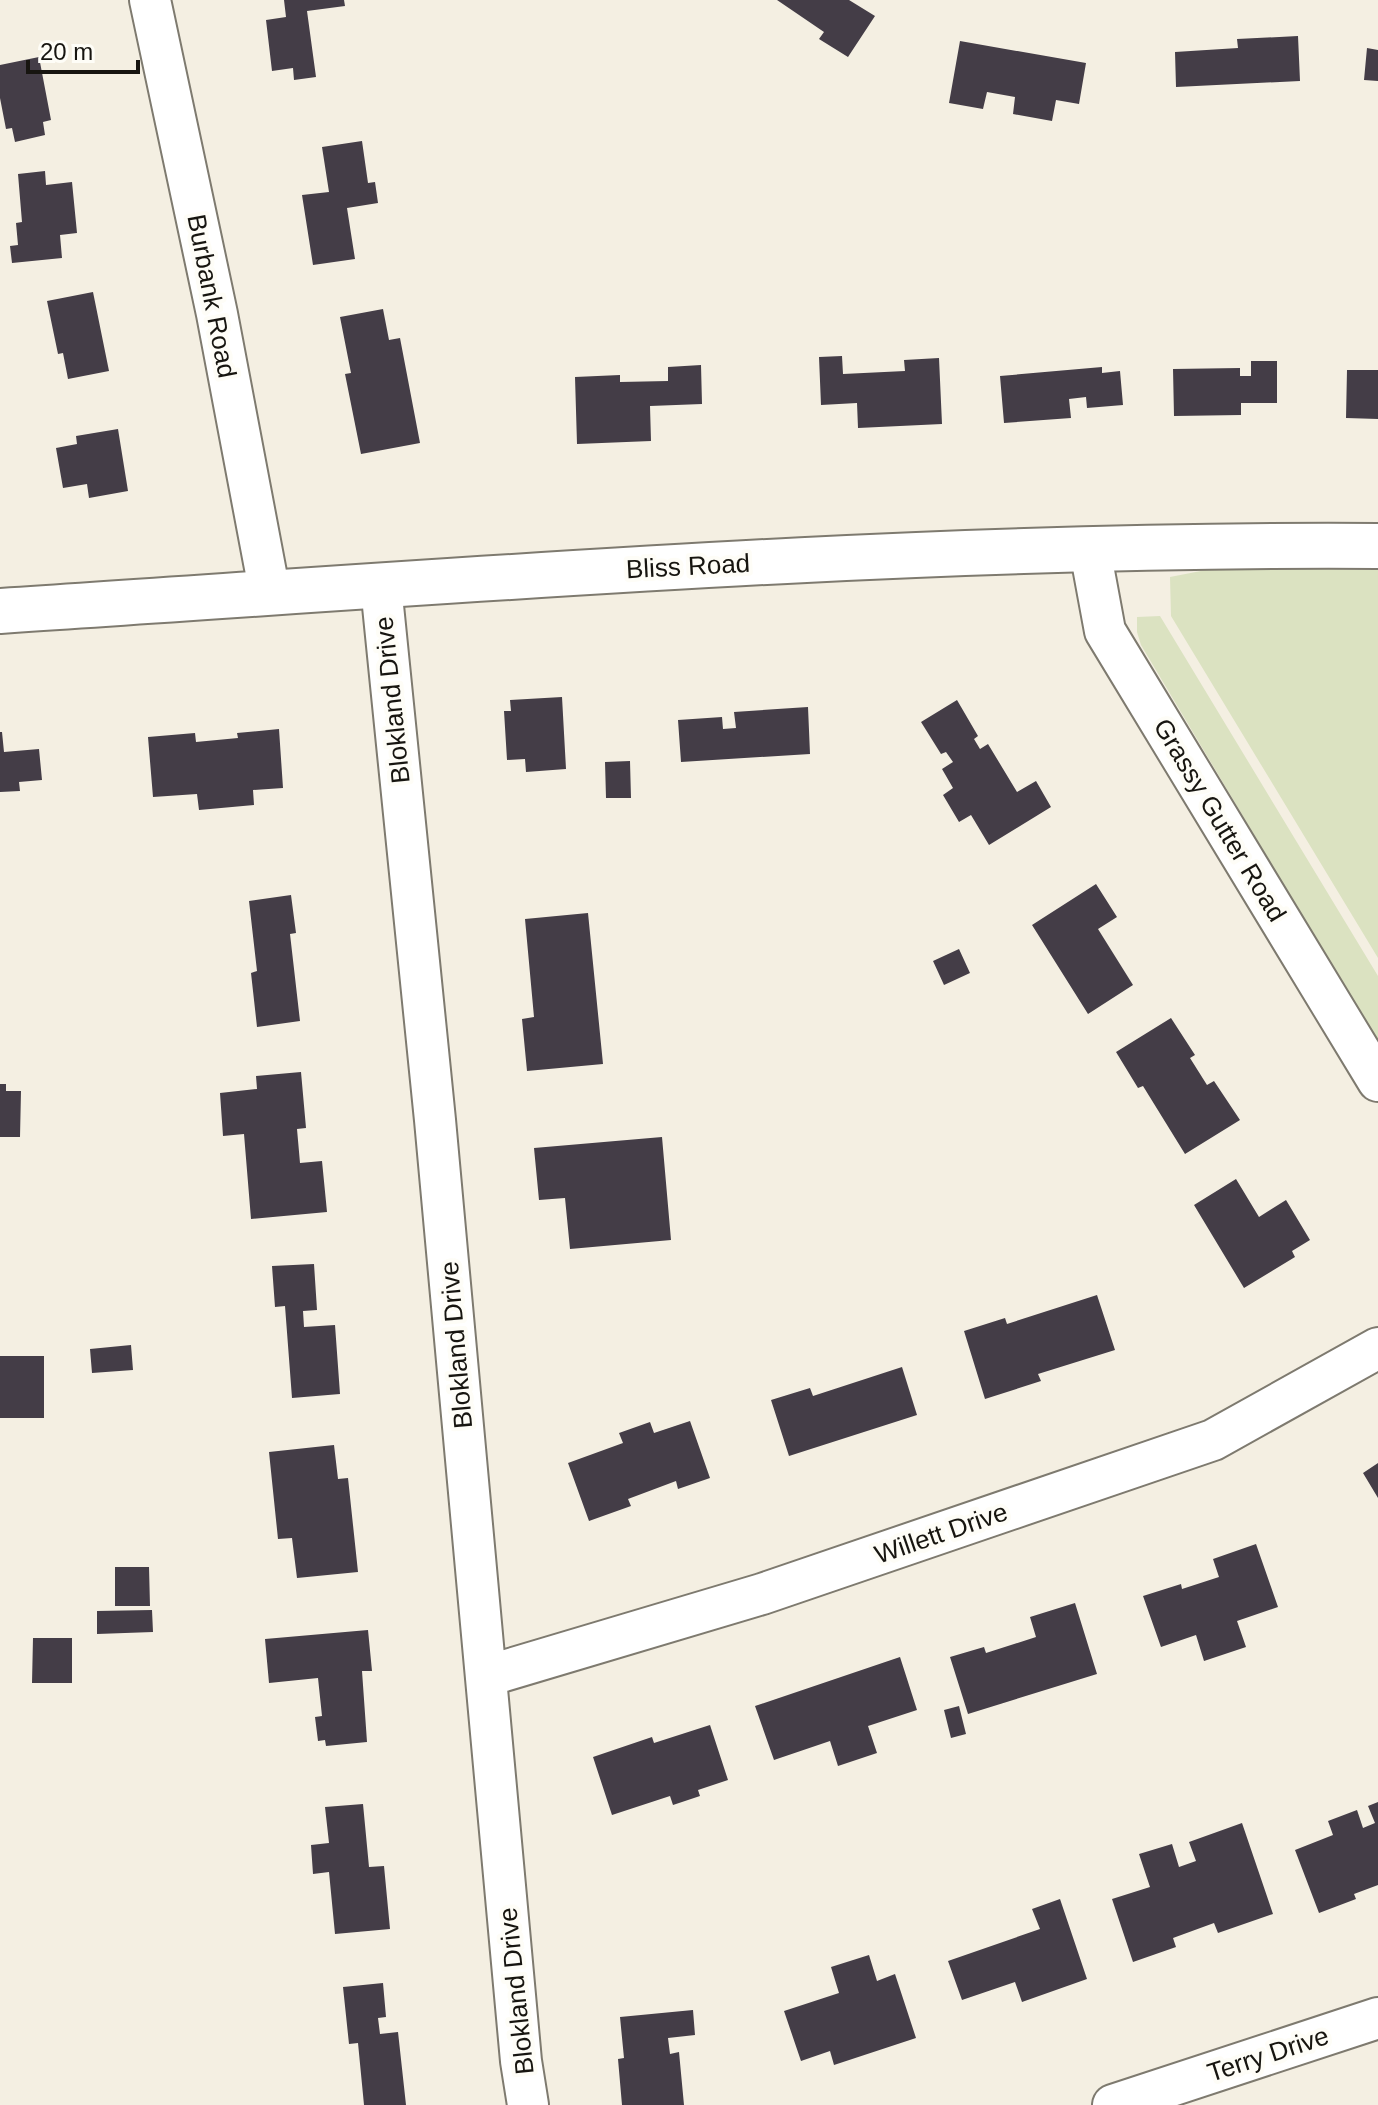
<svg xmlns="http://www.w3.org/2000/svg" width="1378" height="2105" font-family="Helvetica,sans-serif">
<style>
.green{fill:#dbe2c1}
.building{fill:#443d47}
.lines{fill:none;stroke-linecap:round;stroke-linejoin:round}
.street-casing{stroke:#7e7a6f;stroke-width:44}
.secondary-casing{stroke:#7e7a6f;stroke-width:48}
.street{stroke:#fff;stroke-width:40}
.secondary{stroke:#fff;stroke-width:44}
.labels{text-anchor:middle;stroke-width:8;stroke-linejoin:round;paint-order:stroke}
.street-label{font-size:26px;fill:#171510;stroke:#fefdf7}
</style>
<rect width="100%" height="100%" fill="#f4efe2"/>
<!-- green -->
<path class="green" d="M1289,568l89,2v388l-207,-342 -1,-39 36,-7z
M1160,616l218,360v67l-237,-398 -4,-13v-15z"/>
<!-- building -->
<path class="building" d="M284,0h60l1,6 -38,5 9,66 -22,3 -1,-12 -21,3 -6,-51 20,-3z
M777,0h72l26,16 -27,41 -29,-18 5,-7z
M1298,36l2,45 -124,6 -1,-35 63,-4 -1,-9z
M960,41l126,22 -7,41 -23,-4 -4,21 -39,-7 2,-17 -28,-5 -4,17 -34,-6z
M1367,48l11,2v31l-14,-1z
M39,57l12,63 -8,2 2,13 -30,7 -3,-14 -6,1 -6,-31v-33z
M362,141l6,42 7,-1 3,21 -31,5 8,51 -42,6 -11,-70 27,-3 -7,-45z
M45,171l1,14 26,-3 5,51 -17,2 2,23 -50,5 -2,-17 8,-1 -2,-22 6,-1 -4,-48z
M93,292l16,79 -41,8 -5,-26 -5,1 -11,-53z
M383,309l6,31 11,-2 20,105 -59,11 -16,-80 6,-1 -11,-56z
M842,356l1,18 62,-3 -1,-11 35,-2 3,66 -84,4 -1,-25 -36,2 -2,-48z
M1251,361h26v42h-36v12l-67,1 -1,-47 67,-1v8h11z
M701,365l1,39 -52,2 1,35 -74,3 -2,-67 45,-2v7l48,-1v-14z
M1102,367v6l18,-2 3,34 -36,3 -1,-11 -17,2 2,19 -67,5 -4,-47z
M1347,370h31v49l-32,-1z
M118,429l10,62 -39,7 -2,-14 -24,4 -7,-40 21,-4 -1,-8z
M562,697l4,72 -40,3 -1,-13 -18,1 -3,-49h7l-1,-11z
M957,700l21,36 -4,3 6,10 8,-5 29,48 19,-11 15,26 -62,38 -18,-30 -12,7 -16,-27 10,-7 -11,-19 11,-7 -7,-10 -5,2 -20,-32z
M808,707l2,47 -129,8 -3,-42 44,-3 1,12 13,-1 -2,-16z
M279,729l4,59 -30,2 1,15 -55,5 -2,-16 -44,3 -5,-60 47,-4 1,9 42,-4 -1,-5z
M0,732h2l2,20 35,-3 3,31 -23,2 1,9 -20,1z
M630,761l1,37h-25l-1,-36z
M1096,884l21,33 -19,12 35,56 -45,29 -56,-89z
M291,895l5,38 -6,1 10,87 -43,6 -6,-54 6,-2 -8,-70z
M588,913l15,151 -76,7 -5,-52 12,-2 -9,-98z
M959,949l11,24 -26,12 -11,-24z
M1171,1018l24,37 -5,3 17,27 7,-4 26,39 -55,34 -42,-68 -5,2 -22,-36z
M301,1072l5,56 -9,1 3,34 22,-2 5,51 -76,7 -7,-85 -21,2 -3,-43 37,-4 -1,-13z
M0,1084h6v7h15l-1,46h-20z
M662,1137l9,103 -101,9 -5,-51 -26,2 -5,-52z
M1236,1179l23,38 27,-17 24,40 -18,11 3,6 -51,31 -50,-83z
M314,1264l3,46 -14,1 1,16 31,-2 5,69 -48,4 -7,-92 -10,1 -3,-41z
M1097,1295l18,55 -77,24 3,7 -56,18 -21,-68 41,-13 2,6z
M131,1345l2,25 -41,3 -2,-24z
M0,1356h44v62h-44z
M902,1367l15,48 -128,41 -18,-56 39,-12 3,8z
M690,1421l20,57 -32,11 -2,-8 -48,18 3,7 -42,15 -21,-58 55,-20 -4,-10 31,-11 4,11z
M334,1445l4,34 10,-1 10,94 -61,6 -5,-40 -14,1 -9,-87z
M1378,1463v35l-15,-25z
M1256,1544l22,63 -41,14 9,26 -42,14 -8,-26 -35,12 -18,-51 38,-12 1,5 37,-12 -6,-18z
M115,1567h34l1,39h-35z
M1075,1603l22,71 -129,40 -18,-57 34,-10 2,6 50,-16 -6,-20z
M152,1610l1,22 -56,2v-23z
M368,1630l4,41h-10l5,71 -41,4 -1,-6 -7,1 -3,-24 7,-1 -4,-38 -49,5 -4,-44z
M33,1638h39v45h-40z
M900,1657l17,53 -49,16 9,27 -39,13 -8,-25 -56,19 -19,-54z
M959,1706l7,28 -15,4 -7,-28z
M710,1725l18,55 -30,10 2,6 -27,9 -3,-9 -58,19 -19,-58 59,-20 2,6z
M1378,1802v83l-24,9 2,5 -37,14 -24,-63 38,-15 -5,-14 29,-11 6,18 12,-5 -7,-17z
M363,1804l6,63 15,-1 6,63 -55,5 -6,-62 -16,2 -2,-29 18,-2 -4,-36z
M1242,1823l31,91 -55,19 -4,-10 -41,15 3,9 -43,15 -21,-63 38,-12 -11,-33 33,-10 7,23 17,-6 -7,-19z
M1060,1899l27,80 -65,23 -7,-20 -53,18 -14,-39 92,-32 -8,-20z
M869,1955l8,26 18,-7 21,64 -82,27 -4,-14 -29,10 -17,-50 55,-18 -8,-26z
M383,1983l3,34 -8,1 2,16 18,-2 8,73h-42l-6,-62 -9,1 -6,-57z
M693,2010l2,25 -27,3 2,16 9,-2 5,53h-62l-4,-46 6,-1 -4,-41z"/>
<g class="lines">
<!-- street casing -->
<g class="street-casing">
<path id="street" d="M150,0l67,314 53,280
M1090,550l15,81 273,450
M381,586l54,534 86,941 7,44
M487,1676l275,-82 451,-154 165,-92
M1113,2105l265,-87"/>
</g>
<!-- secondary casing -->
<g class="secondary-casing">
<path id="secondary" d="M0,611c459,-30 918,-68 1378,-65"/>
</g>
<!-- street -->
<use href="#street" class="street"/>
<!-- secondary -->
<use href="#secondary" class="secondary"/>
</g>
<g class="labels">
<!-- street labels -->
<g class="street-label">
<text transform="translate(212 296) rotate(79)" y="9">Burbank Road</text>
<text transform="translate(688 566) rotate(-3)" y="9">Bliss Road</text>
<text transform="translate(392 700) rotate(-96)" y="9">Blokland Drive</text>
<text transform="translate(1220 820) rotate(59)" y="9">Grassy Gutter Road</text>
<text transform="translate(456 1345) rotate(-95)" y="9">Blokland Drive</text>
<text transform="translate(941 1533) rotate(-19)" y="9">Willett Drive</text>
<text transform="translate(516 1991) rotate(-96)" y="9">Blokland Drive</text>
<text transform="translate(1268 2054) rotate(-18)" y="9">Terry Drive</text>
</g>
</g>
<!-- scale -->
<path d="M28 60v12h110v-12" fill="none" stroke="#171510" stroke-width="4"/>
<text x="40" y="60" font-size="24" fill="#171510" stroke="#fefdf7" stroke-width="6" paint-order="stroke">20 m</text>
</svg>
